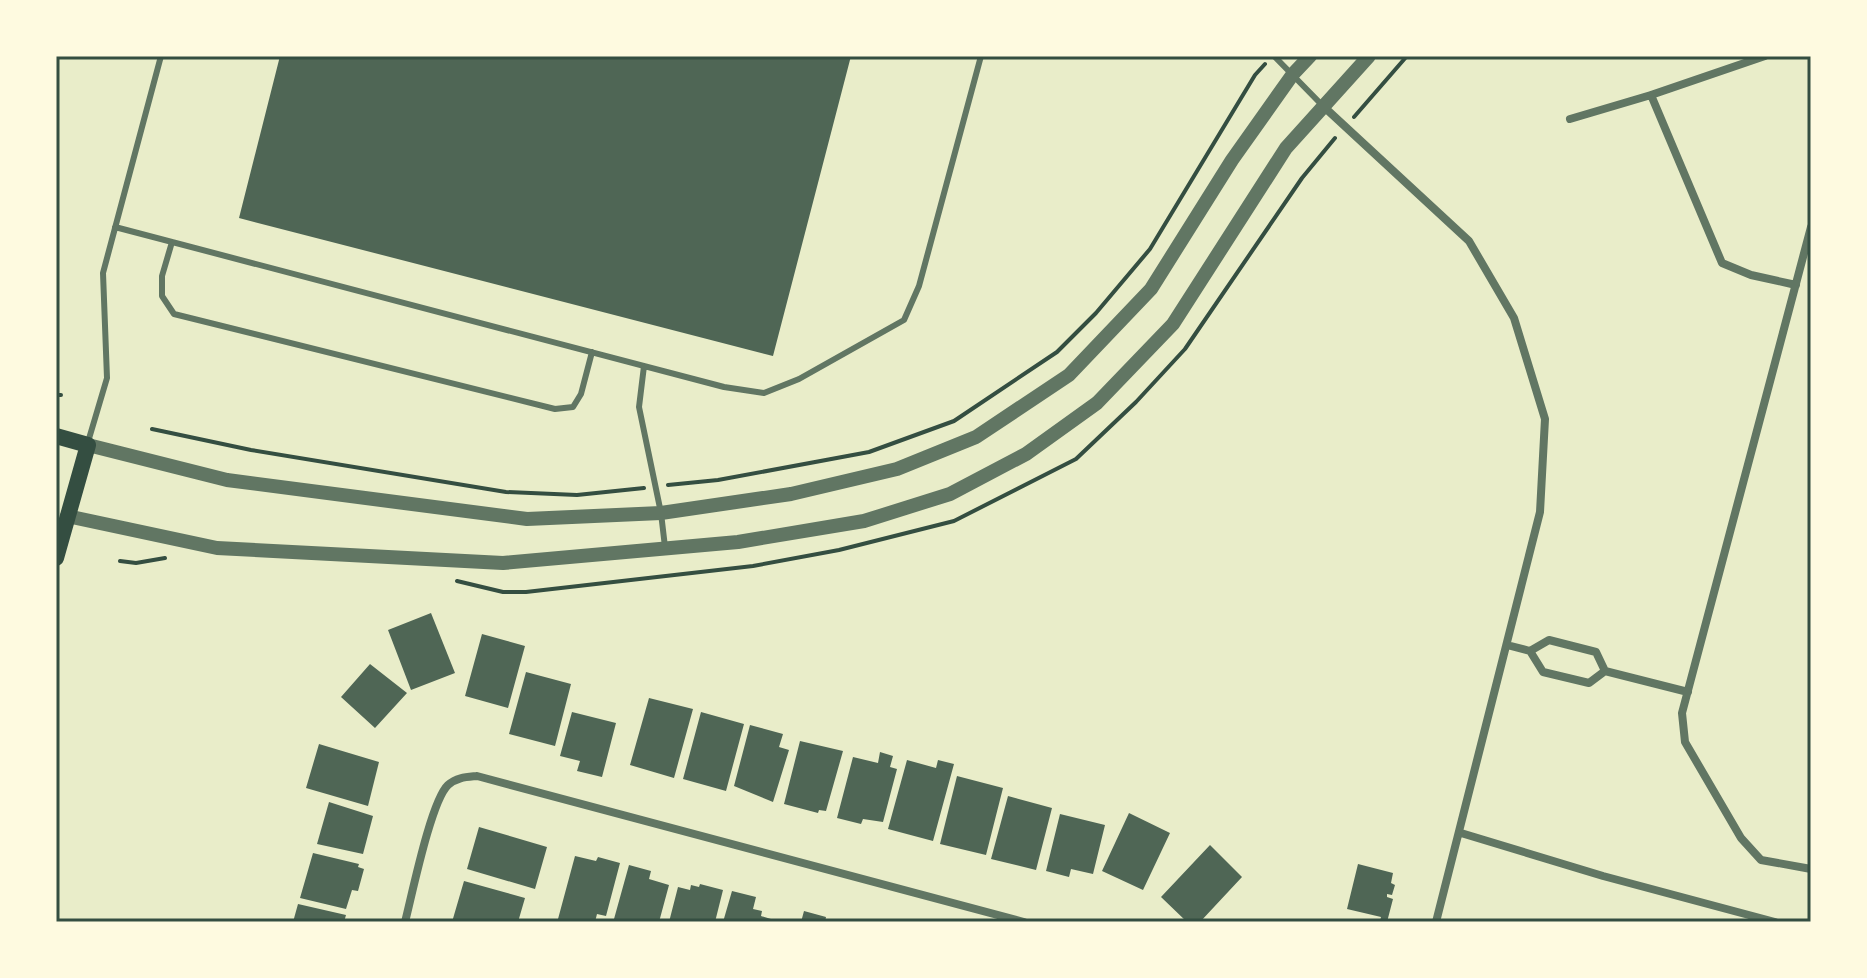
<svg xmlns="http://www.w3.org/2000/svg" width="1867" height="978" font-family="'Zilla Slab',serif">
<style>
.building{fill:#4f6655}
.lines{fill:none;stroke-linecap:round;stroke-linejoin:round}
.path{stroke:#344e41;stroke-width:4}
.service{stroke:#617663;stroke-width:6}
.minor{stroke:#617663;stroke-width:8}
.tertiary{stroke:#617663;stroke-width:14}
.secondary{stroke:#344e41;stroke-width:16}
.neatline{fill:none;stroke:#344e41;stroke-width:3}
</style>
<rect width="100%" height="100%" fill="#e9edc9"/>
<!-- building -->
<path class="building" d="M280,56h571l-78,300 -534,-138z
M431,613l24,60 -44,17 -23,-60z
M482,634l43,12 -17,62 -43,-12z
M370,664l37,29 -32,35 -34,-31z
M526,672l45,12 -16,62 -46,-12z
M649,698l44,11 -19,69 -44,-13z
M572,712l44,11 -14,54 -25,-6 3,-10 -20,-5z
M701,712l43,12 -18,67 -43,-12z
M750,725l33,9 -4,13 10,3 -16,52 -39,-16z
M800,741l43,10 -17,60 -7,-1 -1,3 -34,-9z
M319,744l60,18 -11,44 -62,-18z
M880,752l13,4 -3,11 7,2 -14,53 -20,-3 -2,5 -24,-6 16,-61 25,6z
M907,760l29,8 2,-8 16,4 -21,77 -45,-12z
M957,776l46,12 -17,67 -46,-11z
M1008,796l44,12 -16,62 -45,-11z
M329,802l44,14 -10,38 -46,-10z
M1129,813l41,20 -27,57 -41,-19z
M1060,814l45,11 -12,49 -22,-5 -2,8 -23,-6z
M479,827l68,20 -12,42 -68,-20z
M1210,845l32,32 -42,45h-13l-26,-25z
M313,853l46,11 -1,3 6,2 -6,22 -6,-1 -6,19 -46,-11z
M575,856l21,5 2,-4 22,6 -14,53 -9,-2 -2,8h-25l-12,-3z
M1358,864l35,9 -2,10 4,2 -3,10 -5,-1v3l6,2 -6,23 -7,-1 1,-4 -34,-8z
M629,865l22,6 -2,8 20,6 -10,37h-32l-13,-3z
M464,881l61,17 -7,24h-66z
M700,884l23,6 -8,32h-46l9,-35 12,3 1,-5 8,2z
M732,891l24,6 -3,12 9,2 -1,5 10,3 -1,3h-47z
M298,904l48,11 -2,7h-51z
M804,911l22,6 -1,5h-24z"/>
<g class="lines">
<!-- path -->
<path class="path" d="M1354,117l53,-61
M56,395h5
M152,429l99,21 255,42 71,3 67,-7
M668,485l50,-5 151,-28 85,-31 103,-69 39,-39 54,-64 105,-174 10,-11
M120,561l16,2 29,-5
M457,581l46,11h23l227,-26 86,-16 115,-29 122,-62 60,-57 49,-53 117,-171 33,-40"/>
<!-- service -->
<path class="service" d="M1274,56l48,49
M115,227l609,160 40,6 35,-14 105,-59 15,-34 62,-230
M172,242l-10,34v20l12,18 381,95 18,-2 8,-13 11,-42
M644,366l-5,41 22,106 4,34
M88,442l19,-64 -4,-105 58,-217"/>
<!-- minor -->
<path class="minor" d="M1651,95l71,168 29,12 45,10
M1323,106l146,135 45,77 31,101 -5,93 -104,410
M1570,119l81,-24 114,-39
M1811,227l-129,486 3,29 56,96 20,22 50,9
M1507,645l23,6 19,-11 47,12 9,19 83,21
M1530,651l13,21 46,11 16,-12
M1461,833l142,43 172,46
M405,922c7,-27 26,-121 43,-137 9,-8 19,-8 29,-9l547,146"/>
<!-- tertiary -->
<path class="tertiary" d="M88,445l139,35 300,39 134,-6 130,-19 106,-25 79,-32 93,-62 82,-86 81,-129 61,-86 17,-18
M67,516l150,32 286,15 235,-21 126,-21 86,-27 76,-40 71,-51 76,-79 113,-176 83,-92"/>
<!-- secondary -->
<path class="secondary" d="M56,436l32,9 -32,113"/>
</g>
<!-- border -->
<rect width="1867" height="978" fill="none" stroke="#fefae0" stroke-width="116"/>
<rect x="58" y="58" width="1751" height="862" class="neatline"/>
</svg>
